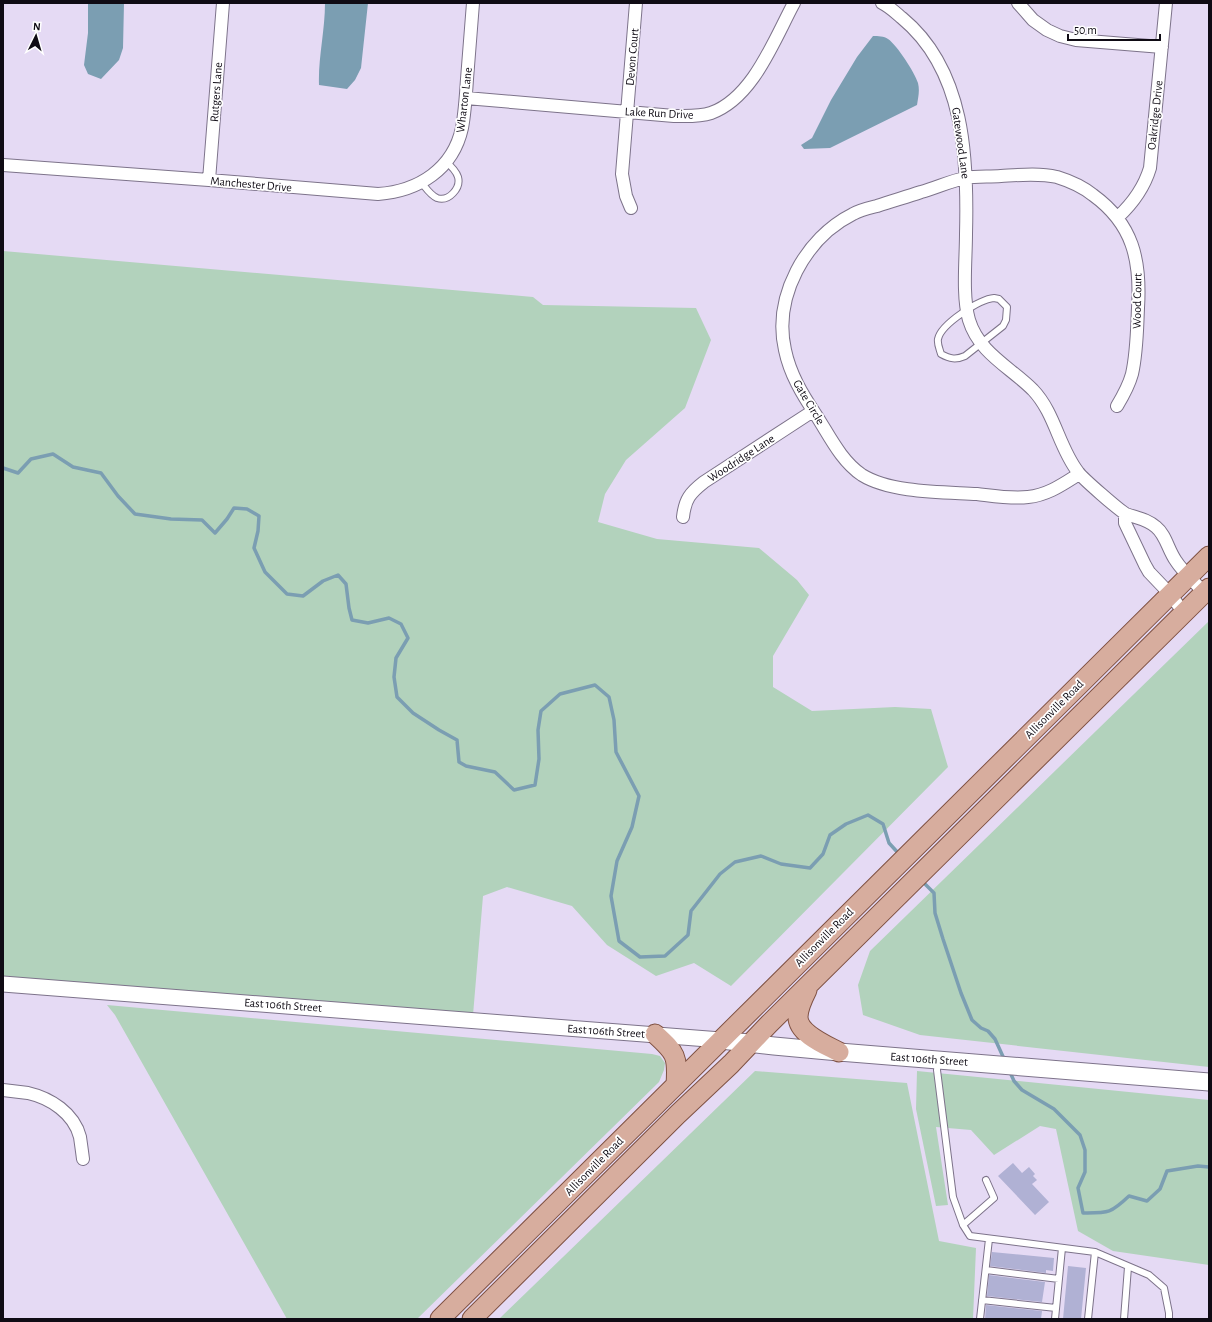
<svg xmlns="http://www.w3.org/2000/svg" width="1212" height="1322" font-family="'Alegreya Sans',sans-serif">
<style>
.green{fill:#b2d2bc}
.water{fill:#7b9eb2}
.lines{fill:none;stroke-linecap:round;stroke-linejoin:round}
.stream{stroke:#7b9eb2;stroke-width:3.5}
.building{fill:#b0b1d4}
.service-casing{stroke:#7d738a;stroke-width:8}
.minor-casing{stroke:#7d738a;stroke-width:14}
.tertiary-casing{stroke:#7d738a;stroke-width:17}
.secondary-casing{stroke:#7d738a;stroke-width:19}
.primary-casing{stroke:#7f5143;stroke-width:21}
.service{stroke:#fff;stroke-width:6}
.minor{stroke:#fff;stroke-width:12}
.tertiary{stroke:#fff;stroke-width:15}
.secondary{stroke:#fff;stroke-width:17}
.primary{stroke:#d7ad9e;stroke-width:19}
.labels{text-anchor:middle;stroke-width:3.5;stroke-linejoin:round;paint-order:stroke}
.street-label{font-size:12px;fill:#0f0b14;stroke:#fff}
</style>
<rect width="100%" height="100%" fill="#e5daf4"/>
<!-- green -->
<path class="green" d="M3,251l530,46 10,8 153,3 15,32 -26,68 -59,52 -21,34 -7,28 59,17 102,9 38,32 12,15 -36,61v31l39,24 83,-4 36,2 17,58 -217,219 -37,-23 -38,13 -49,-31 -35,-39 -65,-19 -24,9 -10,119 -470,-37z
M1209,621v446l-289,-32 -57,-20 -5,-30 12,-34z
M107,1005l545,49 8,2 5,7 -1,7 -5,12 -242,237h-130l-172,-304z
M755,1071l152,12 32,158 37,7 -3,71h-474z
M917,1071l292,29v165l-96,-14 -35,-20 -22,-102 -16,-3 -46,29 -23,-25 -35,-3 12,78 -12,1 -20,-97z"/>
<!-- water -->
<path class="water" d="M88,3h36l-1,45 -4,12 -18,19 -13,-5 -4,-9 4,-32z
M325,3h43l-7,65 -6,12 -8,9 -28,-4c-1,-27 6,-54 6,-82z
M873,36c5,0 11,0 15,3 9,6 27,34 30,44 2,8 0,15 -1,22l-87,43 -26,1 -3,-4 11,-7 19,-38 26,-43z"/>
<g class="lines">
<!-- stream -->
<path class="stream" d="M3,468l15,5 13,-14 22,-5 20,13 28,6 17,23 17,18 36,5 31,1 13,13 12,-14 7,-11 13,1 12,7 -1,15 -4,17 11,24 22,22 16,2 20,-15 15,-6 8,9 3,24 3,12 16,3 21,-5 12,6 7,14 -12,20 -2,19 3,20 16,16 26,17 18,10 2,22 7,4 29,6 19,18 21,-5 4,-26 -1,-29 3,-19 19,-17 35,-9 14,12 5,23 2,32 23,44 -7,31 -15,34 -6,35 8,45 21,16 25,-1 23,-21 3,-24 29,-37 15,-12 26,-6 20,8 29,4 13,-14 7,-19 16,-11 22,-9 15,9 6,19 11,12
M922,881l12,12 1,20 8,26 18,54 11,27 9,8 7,3 7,8 10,22
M1009,1070l5,11 8,9 32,19 26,26 5,15v22l-7,16 5,25c25,0 27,1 46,-17l18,5 13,-12 7,-18 31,-5 11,1"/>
</g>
<!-- building -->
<path class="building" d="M1013,1163l9,10 7,-6 6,7 -2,2 4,4 -5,4 17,18 -14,13 -37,-39z
M992,1252l62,6 -1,13 -7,-1v3l-56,-7z
M1068,1266l18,2 -5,51h-18z
M989,1275l56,7 -3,20 -55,-6z
M986,1305l56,6 -1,8h-56z"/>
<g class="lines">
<!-- service casing -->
<g class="service-casing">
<path id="service" d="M421,182c5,6 9,13 16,16 12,4 24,-10 21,-21 -2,-6 -7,-11 -12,-15
M994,298l5,1 8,8 -1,13 -3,6 -38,30c-9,4 -15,3 -24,-2 -1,-4 -4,-10 -3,-15 3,-15 42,-40 56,-41z
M938,1061l-1,9 16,127 10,28 7,11 125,16 54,23 15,13 5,25v6
M963,1225l31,-27 -8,-18
M986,1270l73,9
M982,1300l74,8
M980,1319l9,-80
M1055,1319l7,-71
M1088,1319l7,-67
M1124,1319l4,-52"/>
</g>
<!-- minor casing -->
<g class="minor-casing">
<path id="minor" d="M882,3c8,4 14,10 20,15 63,52 66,141 64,216 0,25 -4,62 3,86 10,33 41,47 64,70 22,23 26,58 45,82 4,6 42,39 48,42 11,4 21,5 30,13 10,8 12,23 20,34 7,11 19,21 28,32
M1018,3l15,17 14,10 13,6 16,4 86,7
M466,98l208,18c12,0 25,1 37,-3 42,-15 63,-73 83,-110
M3,165l206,15 169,14c41,-3 75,-25 84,-66 3,-16 4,-33 5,-49 2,-25 4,-51 6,-76
M209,180l14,-177
M631,208l-5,-12 -4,-22 14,-171
M1118,217c15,-14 26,-29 32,-49l16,-165
M1079,474c-16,10 -31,21 -51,23 -16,2 -34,-1 -51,-3 -34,-2 -86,-1 -115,-19 -21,-14 -33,-40 -46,-60 -14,-21 -26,-41 -31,-65 -12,-53 20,-112 68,-136 7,-4 16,-6 24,-8 15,-5 29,-9 44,-14 15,-4 29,-11 44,-14 11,-2 24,-1 36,-2 18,-1 38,-3 56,1 13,4 26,10 36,18 40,29 48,65 45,113 -1,21 -1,44 -6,66 -3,11 -9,22 -15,32
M1125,514v9l20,42 4,7 21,22 14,19
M683,517c2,-18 7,-24 21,-35l109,-71
M3,1090c8,1 17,2 25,3 22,5 46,20 52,44 1,7 2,14 3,22"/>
</g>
<!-- tertiary casing -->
<g class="tertiary-casing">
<path id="tertiary" d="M3,984l718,56"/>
</g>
<!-- secondary casing -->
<g class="secondary-casing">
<path id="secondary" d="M721,1040l53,6 65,6 370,30"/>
</g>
<!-- primary casing -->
<g class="primary-casing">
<path id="primary" d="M807,990c-4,8 -9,18 -9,27 0,17 28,28 41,35
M655,1034c21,19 23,22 21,51
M440,1319l769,-763
M472,1319l206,-205 53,-50 38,-40 440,-436"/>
</g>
<!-- service -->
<use href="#service" class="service"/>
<!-- minor -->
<use href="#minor" class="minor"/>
<!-- tertiary -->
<use href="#tertiary" class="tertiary"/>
<!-- secondary -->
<use href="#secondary" class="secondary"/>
<!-- primary -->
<use href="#primary" class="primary"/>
</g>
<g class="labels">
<!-- street labels -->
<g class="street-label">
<text transform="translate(632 57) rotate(-85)" y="4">Devon Court</text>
<text transform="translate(216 92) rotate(-86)" y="4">Rutgers Lane</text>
<text transform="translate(464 100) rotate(-83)" y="4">Wharton Lane</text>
<text transform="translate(659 113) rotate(3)" y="4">Lake Run Drive</text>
<text transform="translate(1155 115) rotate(-84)" y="4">Oakridge Drive</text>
<text transform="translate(961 143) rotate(82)" y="4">Gatewood Lane</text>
<text transform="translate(251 184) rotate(5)" y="4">Manchester Drive</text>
<text transform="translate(1137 301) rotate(-89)" y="4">Wood Court</text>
<text transform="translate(809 402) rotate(59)" y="4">Gate Circle</text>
<text transform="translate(741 458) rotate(-33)" y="4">Woodridge Lane</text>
<text transform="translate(1054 709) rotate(-45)" y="4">Allisonville Road</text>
<text transform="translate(824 937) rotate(-45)" y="4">Allisonville Road</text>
<text transform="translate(283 1005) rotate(4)" y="4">East 106th Street</text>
<text transform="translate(606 1031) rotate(4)" y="4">East 106th Street</text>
<text transform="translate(929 1059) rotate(4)" y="4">East 106th Street</text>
<text transform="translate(594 1166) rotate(-45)" y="4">Allisonville Road</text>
</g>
</g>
<!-- border -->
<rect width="1212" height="1322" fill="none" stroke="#0f0b14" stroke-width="8"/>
<!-- north arrow -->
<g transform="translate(36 36) rotate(5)" stroke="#ffffff" stroke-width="3" paint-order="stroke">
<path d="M0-3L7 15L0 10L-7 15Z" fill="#0f0b14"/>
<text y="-6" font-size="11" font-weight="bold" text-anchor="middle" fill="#0f0b14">N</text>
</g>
<!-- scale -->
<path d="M1068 34v6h92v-6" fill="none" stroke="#0f0b14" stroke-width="2"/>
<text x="1074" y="34" font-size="12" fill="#0f0b14" stroke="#ffffff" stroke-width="3" paint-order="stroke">50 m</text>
</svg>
